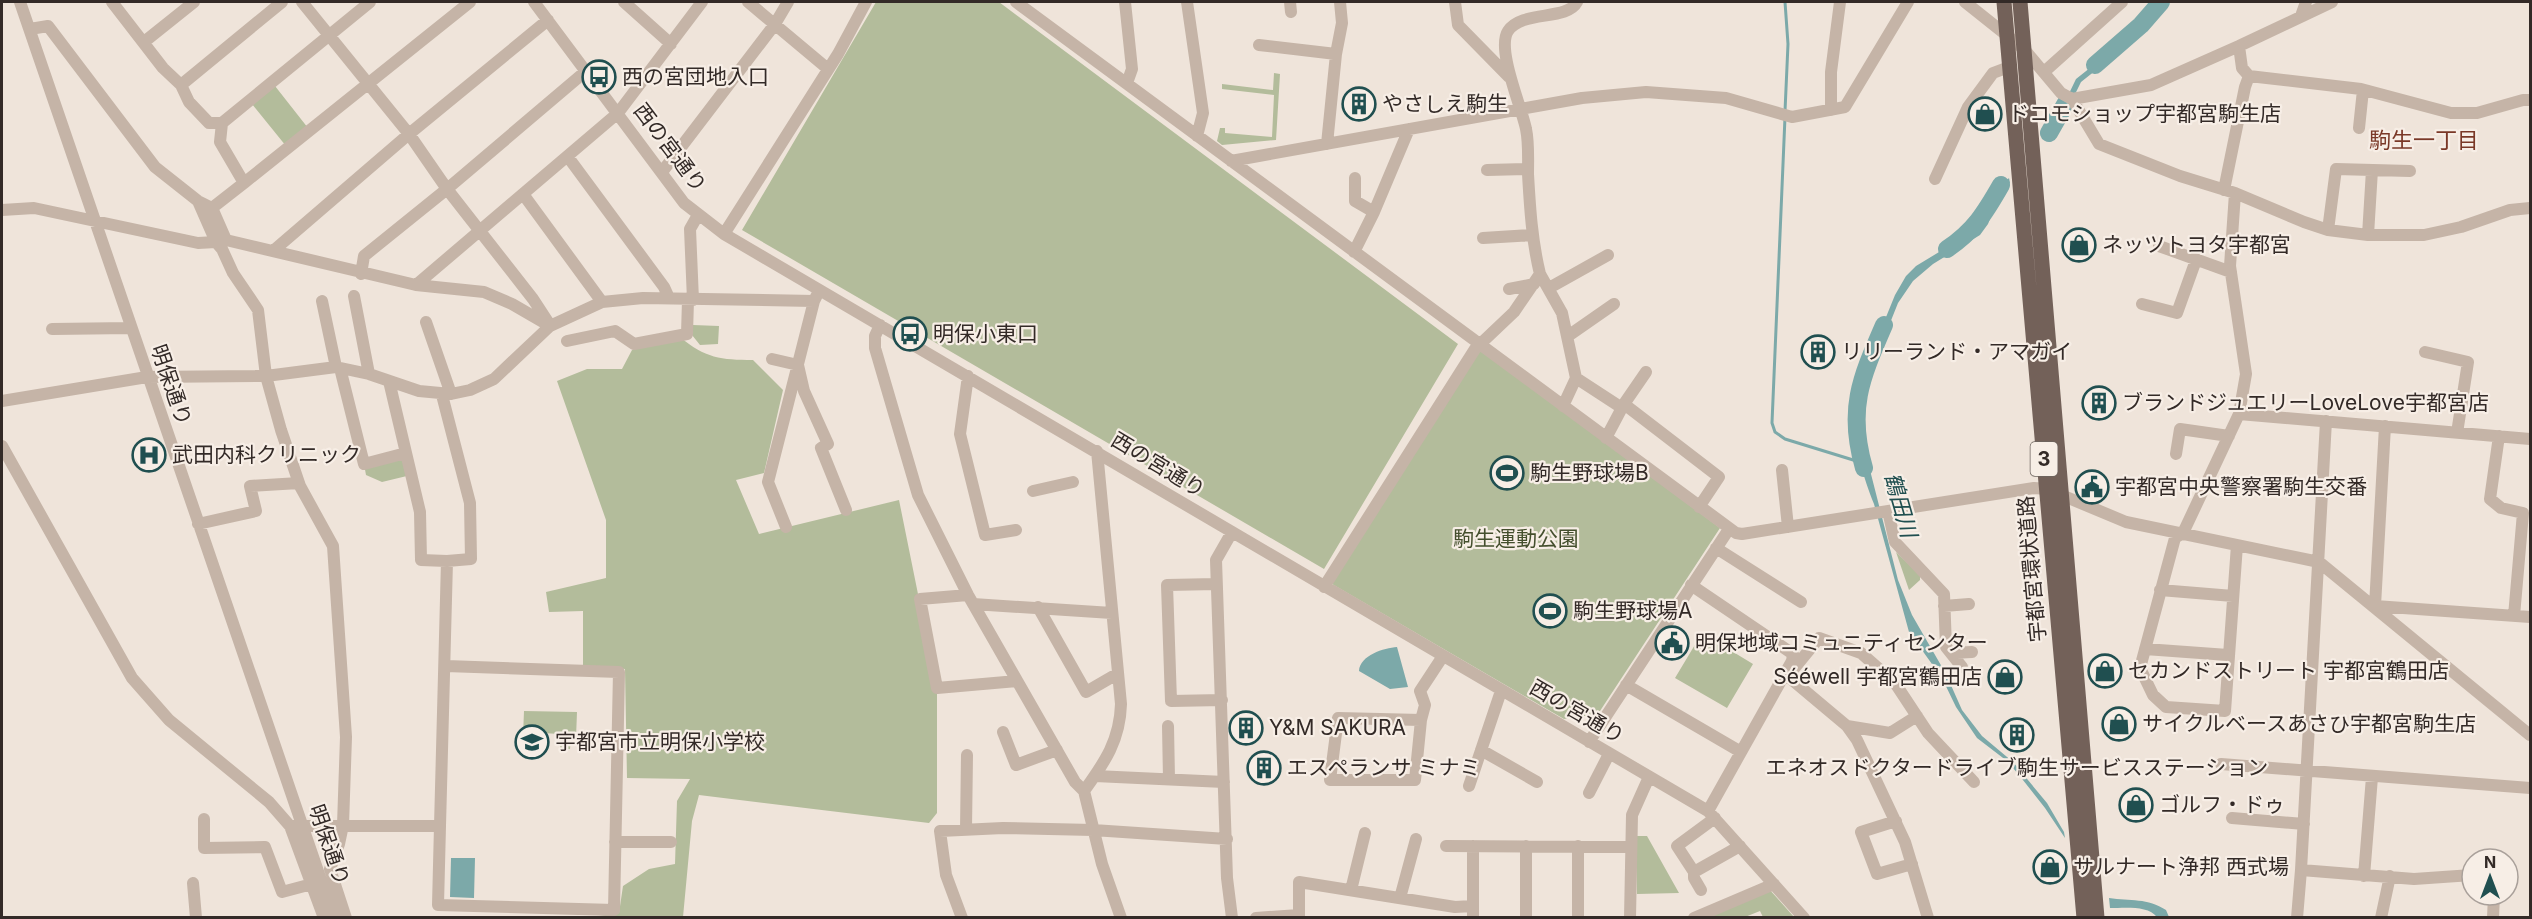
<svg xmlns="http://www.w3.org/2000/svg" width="2532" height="919" font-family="Inter,'Noto Sans JP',sans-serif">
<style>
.green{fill:#b3bc9b}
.water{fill:#7ca9a9}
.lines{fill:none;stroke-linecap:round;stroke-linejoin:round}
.stream{stroke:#7ca9a9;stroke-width:3}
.river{stroke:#7ca9a9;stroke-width:18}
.minor{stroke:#c5b4a7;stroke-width:12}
.major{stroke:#736159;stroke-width:15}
.labels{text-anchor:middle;stroke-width:4.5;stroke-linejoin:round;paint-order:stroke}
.shield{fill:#f7eee6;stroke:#6e6560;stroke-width:1.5}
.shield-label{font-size:20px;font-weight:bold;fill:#332a27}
.poi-label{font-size:21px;fill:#332a27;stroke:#f7eee6;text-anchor:start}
.street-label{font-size:21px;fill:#332a27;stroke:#f7eee6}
.park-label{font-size:21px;fill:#444f2d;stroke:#f7eee6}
.neighbourhood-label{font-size:22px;fill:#7a3827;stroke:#f7eee6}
.water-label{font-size:22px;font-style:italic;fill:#204f50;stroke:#f7eee6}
</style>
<rect width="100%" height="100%" fill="#efe4da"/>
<!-- green -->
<path class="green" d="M876,2h123l459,342 -134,225 -582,-339z
M1274,73l6,1 -4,66 -54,5 -5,-4 3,-13h5v5l47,4 2,-42 -52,-6v-5l51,6z
M275,86l33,42 -22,18 -34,-42z
M693,325l26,1 -1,18 -18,1 -8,-10z
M680,337c25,21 41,23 73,23l30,30 -19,83 -28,7 23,54 140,-34 38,188v125l-8,10 -230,-28 -7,26 -9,96h-91l27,-4 4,-27 26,-17 26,-5 2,-63 13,-22 -63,-1 -2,-109 -42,-3v-55l-34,1 -3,-20 60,-14v-58l-49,-139 30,-12h35l10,-19z
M1480,349l240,179 -122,186 -34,5 -232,-135z
M406,453l5,22 -29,7 -16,-7 -2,-11z
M1896,552l24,23v5l-11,10z
M1702,633l51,31 -26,44 -52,-30z
M524,711l53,1 -1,26h-5l-1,11h-10v-15l-18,-1v4l-19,-1z
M1636,836h11l32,57 -42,1z
M1769,889l25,28h-31l-3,-6 -15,6 -40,1z"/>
<!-- water -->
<path class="water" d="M2159,2h6l-40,45 -44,35 -27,55 -5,-2 27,-56 58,-46z
M2009,178l1,5 -12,15 -10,26 -8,11 -47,29 -20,17 -15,22 -38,95 -1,29 39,153 14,35 34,59 16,36 20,26 31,26 34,41 17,29 1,6 -20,-30 -26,-33 -12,-14 -30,-23 -21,-31 -14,-29 -33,-46 -35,-128c-13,-33 -26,-77 -18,-113l39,-96 11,-19 10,-10 61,-37 21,-40z
M1397,647l11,40 -18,2 -31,-18c1,-16 25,-23 38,-24z
M451,858h24l-1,40 -24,-1z
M2109,898c21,3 39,0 57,12l3,7h-12c-9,-12 -33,-9 -47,-9z"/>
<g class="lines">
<!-- stream -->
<path class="stream" d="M1785,111l3,-67 -3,-42
M1785,117l-13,306 3,9 10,7 78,24"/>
<!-- river -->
<path class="river" d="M2095,65l46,-40 20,-23
M2049,133l17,-30
M1947,249c27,-18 38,-36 54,-64
M1864,468c-17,-59 -3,-90 20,-143"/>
<!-- minor -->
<path class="minor" d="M20,2l314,916
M112,2l51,66 18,17 8,17 20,21h13l-2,19 24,41 -32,25
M302,2l107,132 38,55 86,110 15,23
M534,2l150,201 40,31 984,577 96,107
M624,2l47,42
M748,2l80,67
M1016,2l720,531 6,1 292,-46 13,1 79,33 193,40 211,173
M1125,2l7,67 -5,14
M1187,2l16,111 -6,23
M1290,2l1,10
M1455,2l3,23 51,52
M1965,2l59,47 37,44 11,6 27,45 81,32 55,17 69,29 24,8 40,5h56l37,-8 49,-17 20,-2
M2301,16l5,-14
M30,29l18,-3 107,141 43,34 14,7 14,32 190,45 68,7 28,12 38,22
M144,42l50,-40
M1259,45l77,9
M2239,46l3,22 7,8 112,13 90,24h26l46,-13h7
M2044,72l78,-70
M181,85l101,-83
M2072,99l79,-14 88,-39 93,-44
M1831,110v-38l9,-70
M222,123l148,-121
M2359,128l4,-38
M1327,144l9,-90 6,-31 -2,-21
M568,157l96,130 5,11
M1231,161l351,-63 64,-6 80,6 66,19 53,-10 63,-105
M1487,170l41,-1
M662,172l113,-148 13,-22
M1355,178v23l19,11
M1935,179l33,-72 25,-34 16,-6
M244,183l226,-181
M2224,190l21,-103 4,-11
M2235,193l-5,73 16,108 -7,40 -56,119 -8,5 -35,130 13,27 13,12 59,4 12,-166
M523,194l79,108
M198,201l18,41 6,7 11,24 25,37 8,66 15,54 19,56 33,60 13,191 -3,88 -4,19 -9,25 16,49
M2,210l32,-2 164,35 18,-1
M2328,230l8,-61 74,2
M724,234l114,-180 28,-52
M2368,235l4,-65
M1483,238l49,-3
M2159,246l72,26
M273,251l136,-117 139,-114
M1354,252l20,-40 35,-83
M361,274l3,-18 83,-67 139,-118
M1540,274l22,39 14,65 -13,28
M416,285l202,-172 84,-111
M1549,288l59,-33
M1509,289l25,-5
M354,296l15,78
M693,300l-3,-71 8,-14
M322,301l14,66
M2142,304l35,9 19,-53
M426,322l25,72
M880,325l-5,11v12l43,147 50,100 107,187 9,9 18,73 19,54
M52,329l78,-1
M1568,336l46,-32
M567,341l48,-10 19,13 53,-10 1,-34
M2425,352l43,10 -11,71
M772,359l26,6 6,26 24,53 -7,4 25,62
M340,368l24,96 42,-11
M968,376l-8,58 25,101 31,-5
M1576,378l46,30
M389,381l31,131 1,48 26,1 24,-2 -1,-56 -28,-108
M2,401l145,-24 119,-1 70,-9 33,7 50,17 32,3 19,-4 24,-11 56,-53 52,-24 41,-4 171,3 5,-10
M1624,404l95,73 -20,30
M2239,414l291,25
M2326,421l-25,449 113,9 58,-4
M2499,436l-9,63 11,9 22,5 -9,103
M1606,438l18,-34 22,-32
M2,446l130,232 37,42 100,82 21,24h150l7,-265
M2176,454l4,-25 49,7
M1782,470l6,57
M1033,491l40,-9
M1888,511l7,31 49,52 2,53 16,20
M198,524l58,-13 -6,-25 49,-3
M786,527l-18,-45 46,-181
M1716,548l85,54
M1216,584l-49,1 4,116 51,-1
M1691,585l102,69 -1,7 -84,150
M1324,587l151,-238 39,-37 26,-38c-8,-33 -10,-65 -12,-100 0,-15 1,-31 -2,-45 -4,-21 -30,-80 -18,-98 14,-21 59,-10 69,-29
M2160,590l73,6
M968,595l-48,4 17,89 80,-7
M973,604l139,9
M1944,606l25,-2
M2375,606l10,-180
M2375,606l155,11
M1038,607l48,85 31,-18
M2145,649l83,6
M1952,653l20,-1
M1792,671l27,-33 42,15 34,30 33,50 46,49
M1785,674l62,52 10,14 48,102 23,76
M1626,685l115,67
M1421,720l-6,60h-85l8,-62 83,2 4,-15 -5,-14 23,-35
M1168,726l1,53
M1847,726l43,7 27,-17
M1003,732l13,33 41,-15
M1589,742l140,-213
M1481,750l56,32
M2221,764l309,24
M1095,776l129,6
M1469,786l32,-95
M1084,791c21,-29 36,-51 37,-87l-24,-253
M1589,793l20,-39
M1715,818l-38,28 17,26 46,-26
M2232,818l72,6
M204,819v29l61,-1 17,45 30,-8
M1896,821l-35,11 16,42 35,-10
M290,826l34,92
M440,826l-2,79 176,5 5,-238 -173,-6
M966,830l1,-75
M615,842h56
M1446,846l185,1
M1694,872v6l7,12
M2364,876l8,-99
M193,883l3,35
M1351,890l14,-57
M1400,898l16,-59
M1299,915v-33l156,25 18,-1
M962,918l-16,-43 -6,-44 63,-3 90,2 134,9
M1232,918l-5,-40 -11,-318 16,-28
M1256,918l43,-3v3
M1473,918v-72
M1526,918v-72
M1578,918v-72
M1630,918l2,-103 17,-38
M1694,918l80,-34
M2297,918l4,-48
M2381,918l9,-42
M2493,918l1,-23"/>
<!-- major -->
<path class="major" d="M2004,2l80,916
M2020,2l77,916"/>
</g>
<!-- icons -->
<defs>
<g id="bus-ring" transform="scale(1.725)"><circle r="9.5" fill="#f7eee6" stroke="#204f50" stroke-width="1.5"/><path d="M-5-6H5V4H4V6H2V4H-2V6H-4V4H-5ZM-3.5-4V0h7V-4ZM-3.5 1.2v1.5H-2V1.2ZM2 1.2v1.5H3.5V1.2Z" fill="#204f50"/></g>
<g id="building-ring" transform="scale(1.725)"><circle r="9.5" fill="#f7eee6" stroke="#204f50" stroke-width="1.5"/><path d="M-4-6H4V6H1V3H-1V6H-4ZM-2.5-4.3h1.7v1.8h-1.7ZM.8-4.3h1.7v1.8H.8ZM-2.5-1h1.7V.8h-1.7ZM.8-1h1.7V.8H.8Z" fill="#204f50"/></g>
<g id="shop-ring" transform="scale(1.725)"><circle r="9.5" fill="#f7eee6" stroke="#204f50" stroke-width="1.5"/><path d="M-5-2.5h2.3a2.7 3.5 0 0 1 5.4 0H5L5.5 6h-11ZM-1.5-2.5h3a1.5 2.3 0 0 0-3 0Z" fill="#204f50"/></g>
<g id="hospital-ring" transform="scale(1.725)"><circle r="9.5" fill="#f7eee6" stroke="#204f50" stroke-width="1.5"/><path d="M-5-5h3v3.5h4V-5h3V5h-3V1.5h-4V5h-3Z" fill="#204f50"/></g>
<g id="stadium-ring" transform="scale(1.725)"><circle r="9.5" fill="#f7eee6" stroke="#204f50" stroke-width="1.5"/><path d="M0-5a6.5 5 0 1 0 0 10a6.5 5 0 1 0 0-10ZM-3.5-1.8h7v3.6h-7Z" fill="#204f50"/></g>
<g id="civic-ring" transform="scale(1.725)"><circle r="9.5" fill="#f7eee6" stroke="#204f50" stroke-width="1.5"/><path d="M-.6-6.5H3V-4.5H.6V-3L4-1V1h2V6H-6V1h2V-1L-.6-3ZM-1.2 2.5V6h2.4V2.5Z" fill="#204f50"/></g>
<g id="school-ring" transform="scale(1.725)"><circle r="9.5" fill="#f7eee6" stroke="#204f50" stroke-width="1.5"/><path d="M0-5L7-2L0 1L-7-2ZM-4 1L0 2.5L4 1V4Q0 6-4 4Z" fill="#204f50"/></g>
</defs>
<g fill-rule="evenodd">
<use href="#bus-ring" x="599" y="77"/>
<use href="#building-ring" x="1359" y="104"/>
<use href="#shop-ring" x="1985" y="114"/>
<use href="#shop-ring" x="2079" y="245"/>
<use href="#bus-ring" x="910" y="334"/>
<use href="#building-ring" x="1818" y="352"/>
<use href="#building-ring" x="2099" y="403"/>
<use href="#hospital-ring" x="149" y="455"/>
<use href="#stadium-ring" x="1507" y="473"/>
<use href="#civic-ring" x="2092" y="487"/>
<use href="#stadium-ring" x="1550" y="611"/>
<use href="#civic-ring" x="1672" y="643"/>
<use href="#shop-ring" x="2105" y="671"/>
<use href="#shop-ring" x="2005" y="677"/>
<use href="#shop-ring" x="2119" y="724"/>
<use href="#building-ring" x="1246" y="728"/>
<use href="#building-ring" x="2017" y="735"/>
<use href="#school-ring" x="532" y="742"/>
<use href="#building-ring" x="1264" y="768"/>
<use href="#shop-ring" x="2136" y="805"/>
<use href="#shop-ring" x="2050" y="867"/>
</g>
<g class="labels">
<!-- shield labels -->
<rect class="shield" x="2030.5" y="442" width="27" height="34" rx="4.5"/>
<g class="shield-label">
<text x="2044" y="466">3</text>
</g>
<!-- poi labels -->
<g class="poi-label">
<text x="622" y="84">西の宮団地入口</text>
<text x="1382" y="111">やさしえ駒生</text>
<text x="2008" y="121">ドコモショップ宇都宮駒生店</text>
<text x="2102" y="252">ネッツトヨタ宇都宮</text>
<text x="933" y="341">明保小東口</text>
<text x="1841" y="359">リリーランド・アマガイ</text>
<text x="2122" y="410">ブランドジュエリーLoveLove宇都宮店</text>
<text x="172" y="462">武田内科クリニック</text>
<text x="1530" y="480">駒生野球場B</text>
<text x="2115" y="494">宇都宮中央警察署駒生交番</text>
<text x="1573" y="618">駒生野球場A</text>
<text x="1695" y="650">明保地域コミュニティセンター</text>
<text x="2128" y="678">セカンドストリート 宇都宮鶴田店</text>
<text x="1982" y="684" text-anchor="end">Sééwell 宇都宮鶴田店</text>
<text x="2142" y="731">サイクルベースあさひ宇都宮駒生店</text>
<text x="1269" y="735">Y&amp;M SAKURA</text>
<text x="555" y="749">宇都宮市立明保小学校</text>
<text x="1287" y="775">エスペランサ ミナミ</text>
<text x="2017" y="775" text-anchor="middle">エネオスドクタードライブ駒生サービスステーション</text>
<text x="2159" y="812">ゴルフ・ドゥ</text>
<text x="2073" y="874">サルナート浄邦 西式場</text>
</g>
<!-- street labels -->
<g class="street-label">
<text transform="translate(670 148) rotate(53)" y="7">西の宮通り</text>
<text transform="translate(171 385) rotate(71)" y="7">明保通り</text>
<text transform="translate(1158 465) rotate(31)" y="7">西の宮通り</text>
<text transform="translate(2032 569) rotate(-95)" y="7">宇都宮環状道路</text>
<text transform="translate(1577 712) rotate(30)" y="7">西の宮通り</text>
<text transform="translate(329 845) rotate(71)" y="7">明保通り</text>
</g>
<!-- park labels -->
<g class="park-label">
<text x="1516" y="546">駒生運動公園</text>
</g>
<!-- neighbourhood labels -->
<g class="neighbourhood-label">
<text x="2424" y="148">駒生一丁目</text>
</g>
<!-- water labels -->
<g class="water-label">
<text transform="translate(1901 505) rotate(74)" y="8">鶴田川</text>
</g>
</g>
<!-- border -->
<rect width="2532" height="919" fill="none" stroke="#332a27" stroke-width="6"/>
<!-- north arrow -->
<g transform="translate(2490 877)"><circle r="28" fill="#f7eee6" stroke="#a9a09a" stroke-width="1.5"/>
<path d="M0-4.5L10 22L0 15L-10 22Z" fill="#204f50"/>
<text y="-9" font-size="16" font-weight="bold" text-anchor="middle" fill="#332a27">N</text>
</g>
</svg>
